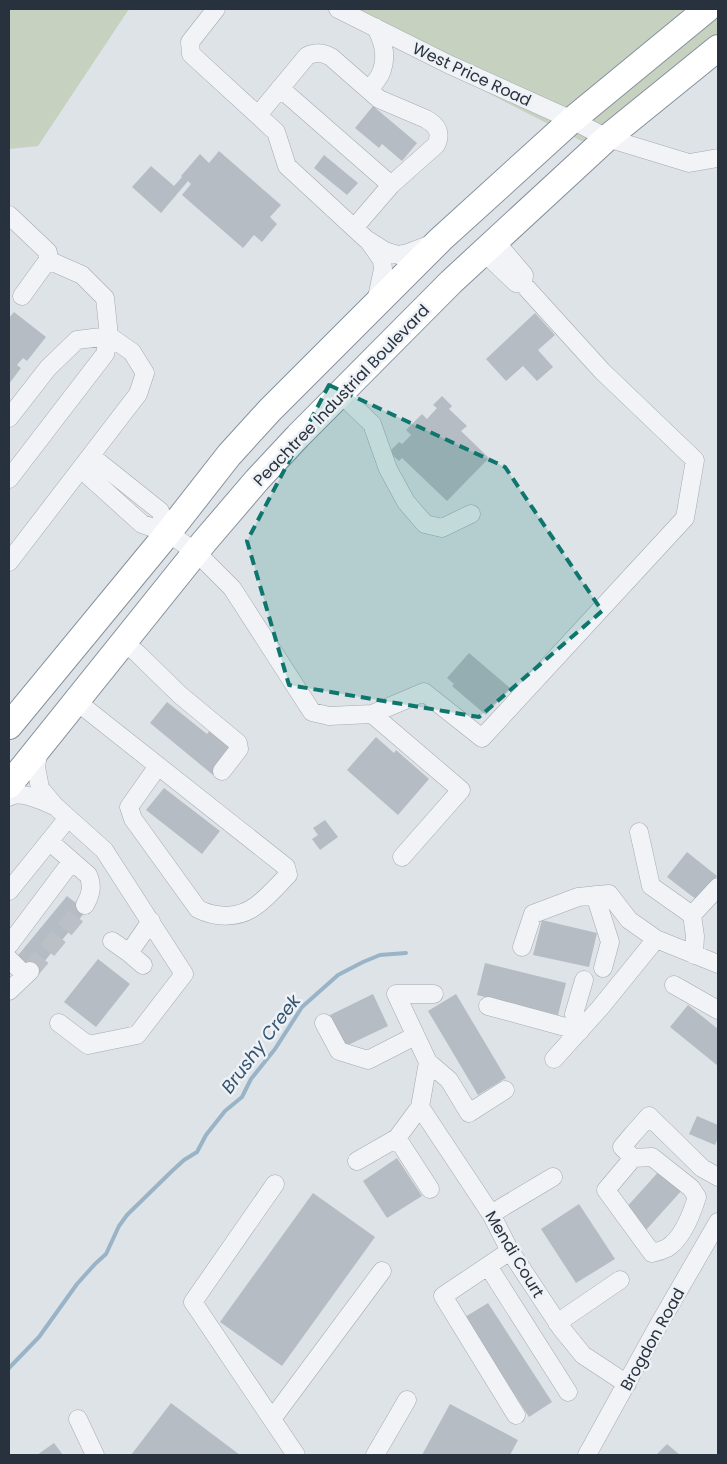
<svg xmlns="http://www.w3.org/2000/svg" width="727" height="1464" font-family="Poppins,sans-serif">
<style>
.green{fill:#c6d1c0}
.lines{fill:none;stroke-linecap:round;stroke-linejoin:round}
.stream{stroke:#9ab4c7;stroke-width:4}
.building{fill:#b6bcc4}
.minor-tunnel{stroke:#bac0c6;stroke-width:18;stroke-dasharray:18 9;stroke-linecap:butt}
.minor-casing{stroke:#a4aab2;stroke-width:19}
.highway-casing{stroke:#86919e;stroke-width:28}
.minor{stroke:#f1f3f6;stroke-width:18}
.highway{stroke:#fff;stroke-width:26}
.marked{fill:#0f766e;fill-opacity:0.2;stroke:#0f766e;stroke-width:4;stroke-dasharray:10 6;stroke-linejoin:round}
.labels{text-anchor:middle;stroke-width:5;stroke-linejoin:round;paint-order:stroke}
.street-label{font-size:16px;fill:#28323e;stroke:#eef1f5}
.water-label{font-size:18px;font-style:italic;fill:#335471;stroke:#eef1f5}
</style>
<rect width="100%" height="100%" fill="#dee3e8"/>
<!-- green -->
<path class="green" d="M9,9h120l-91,137 -29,3z
M325,9h393v42l-119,99z"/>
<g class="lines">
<!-- stream -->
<path class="stream" d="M9,1368l30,-31 38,-53 18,-20 11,-10 13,-28 8,-11 45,-44 12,-11 13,-8 9,-17 19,-24 17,-14 9,-18 24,-30 27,-42 36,-32 25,-13 17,-7 26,-2"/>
</g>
<!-- building -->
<path class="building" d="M373,106l44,37 -15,18 -20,-17 -3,4 -24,-20z
M219,151l62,54 -11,12 7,7 -15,18 -8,-7 -11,13 -61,-53 9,-11 -3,-3 -27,32 -29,-26 19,-21 23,20 8,-9 -1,-1 19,-22 9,9z
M324,155l34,28 -11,12 -33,-27z
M14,312l32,25 -19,24 -4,-3 -6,7 4,3 -12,16v-66z
M535,313l20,22 -17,15 15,17 -16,14 -14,-15 -17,15 -20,-22z
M442,396l10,10 -3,3 18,17 -6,5 28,27 -42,43 -45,-43 -3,3 -10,-9 10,-10 3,2 9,-9 -5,-5 16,-16 5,5 10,-11 -4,-3z
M469,653l41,35 -24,27 -34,-29 2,-2 -7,-6z
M167,702l40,32 3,-4 24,20 -21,25 -63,-52z
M376,737l18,16 2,-3 33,29 -31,36 -51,-45z
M164,788l56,43 -18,23 -56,-44z
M325,820l13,17 -18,13 -8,-11 6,-4 -5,-7z
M687,852l30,24 -20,24 -30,-23z
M67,896l19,15 -52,63 -19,-15z
M542,920l55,13 -8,34 -56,-12z
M98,959l32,25 -34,43 -32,-25z
M485,963l81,20 -8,32 -81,-20z
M373,994l15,32 -42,20 -16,-31z
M456,994l50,84 -28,17 -50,-84z
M688,1005l30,24v37l-48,-39z
M697,1116l21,9v13l-3,7 -26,-11z
M397,1158l25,38 -35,22 -24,-37z
M661,1169l22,20 -37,41 -22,-20z
M313,1193l62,44 -93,129 -62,-44z
M579,1204l36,55 -39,24 -35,-54z
M488,1303l64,99 -23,15 -64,-100z
M171,1403l69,52h-109z
M450,1404l68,36 -8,15h-88z
M54,1443l9,12h-26z
M667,1444l13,11h-24z"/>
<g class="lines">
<!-- minor-tunnel -->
<path class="minor-tunnel" d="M30,971l55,-66"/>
<!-- minor casing -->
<g class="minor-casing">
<path id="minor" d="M216,9l-26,33 1,12 85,78 11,34 79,73 19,12 13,4 10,-2 21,-8
M338,9l110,55 124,56 35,18 82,25 29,-5
M280,88l111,97
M369,90c4,-6 11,-12 13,-20 5,-14 1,-31 -7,-43
M258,115l49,-59c8,-4 15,-4 24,1l48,42 47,20c11,6 16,14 10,26l-45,40 -37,43
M9,215l39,37v8
M370,243l12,17 1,9 -7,33
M490,246l10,1 24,28 -1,9 -7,-1 -26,-25z
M340,393l32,31 16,45 18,33 19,22 17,4 29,-14
M9,418l39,-50 29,-28 32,-4 23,16 13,21 -7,21 -129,168
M91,456l69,55 8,22
M81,469l61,55 26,9 28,19 36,36 80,124 17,4 43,-2 89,76 -59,67
M9,479l96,-125 4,-18 -4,-38 -23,-23 -34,-15 -26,36
M123,642l14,11 43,42 58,48 1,6 -17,22
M76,701l14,11 196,155 2,8c-10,10 -20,22 -31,30 -18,14 -41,13 -59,4l-65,-90 -4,-12 29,-41
M372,714l52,-22 58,46 203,-220 10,-58 -93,-89 -79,-87
M39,748l-3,19 4,21 15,18 49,44 80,124 -47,61 -49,10 -29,-22
M9,797c11,-7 34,4 45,9
M639,832l12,54 41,29
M49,841l39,34c5,11 3,19 -3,30
M9,891l59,-73
M595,895l15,47 -7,26
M112,941l17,12 14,12
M9,945l63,-84
M522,947l11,-33 45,-17 31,-3 20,26 27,19 62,25
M129,953l22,-32
M694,955l1,-19 -3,-21 26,-28
M9,959l16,16
M674,985l44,25
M9,991l21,-20
M488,1006l92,25
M324,1023l15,28 29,9 47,-24
M580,1031l-6,-17 10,-34
M554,1059l46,-51 56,-69
M428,1062l21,18 20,33 36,-23
M420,1107l71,107 19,37 51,77 22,27 44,29
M397,1138l33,51
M633,1158l19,-1 39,31 6,9c-5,16 -15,42 -30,51 -4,2 -10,4 -15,5l-46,-63 27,-32 -11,-11 11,-13 16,-18 53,52 16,9
M357,1161l40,-23 23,-31 8,-45 -32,-68h38
M275,1184l-82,118 103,153
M491,1214l62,-37
M510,1251l-67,45 73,119
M488,1266l80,126
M557,1323l63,-43
M78,1419l17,36
M272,1419l110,-148
M375,1455l32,-55
M587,1455l71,-129 60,-104"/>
</g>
<!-- highway casing -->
<g class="highway-casing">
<path id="highway" d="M9,726l159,-193 61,-78 41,-45 171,-171 131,-119 135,-111
M9,785l195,-243 53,-62 41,-44 153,-154 156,-144 111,-90"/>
</g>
<!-- minor -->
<use href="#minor" class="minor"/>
<!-- highway -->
<use href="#highway" class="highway"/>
</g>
<!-- marked area -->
<path class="marked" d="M329,385l176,82 97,144 -123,106 -190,-32 -42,-144z"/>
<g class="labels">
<!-- street labels -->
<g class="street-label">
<text transform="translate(472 74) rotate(25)" y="6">West Price Road</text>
<text transform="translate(341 395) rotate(-46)" y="6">Peachtree Industrial Boulevard</text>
<text transform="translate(515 1254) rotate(59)" y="6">Mendi Court</text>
<text transform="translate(652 1339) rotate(-61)" y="6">Brogdon Road</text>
</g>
<!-- water labels -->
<g class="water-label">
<text transform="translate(261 1044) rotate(-53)" y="6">Brushy Creek</text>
</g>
</g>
<!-- border -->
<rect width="727" height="1464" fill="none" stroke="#28323e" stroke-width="20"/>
</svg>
